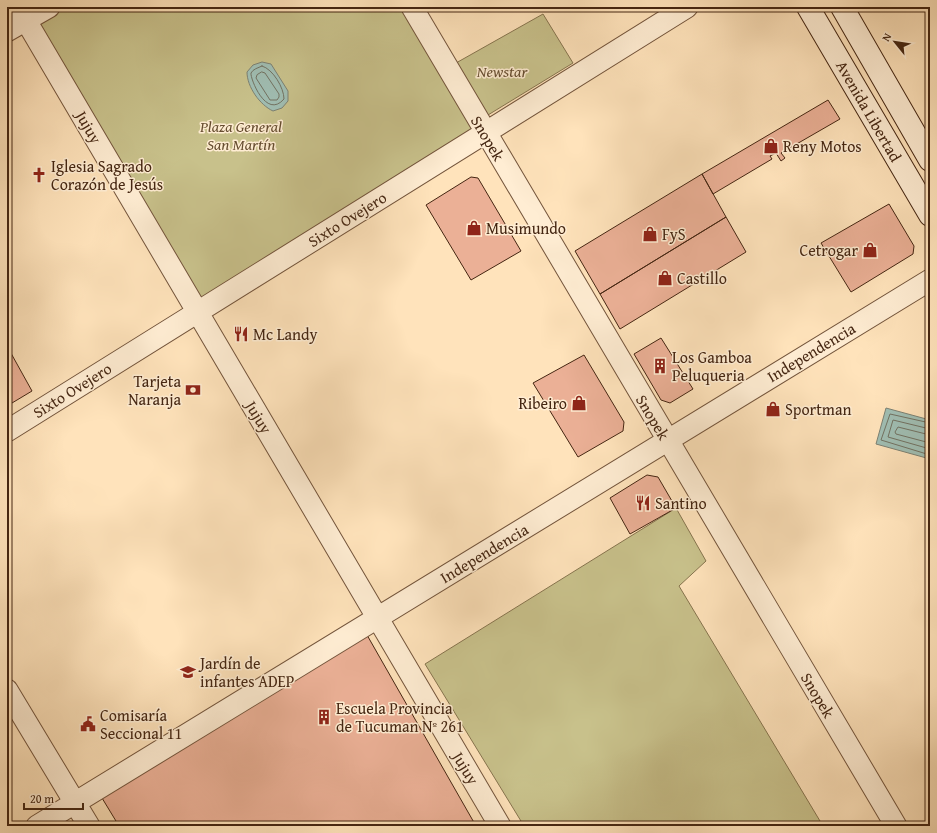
<svg xmlns="http://www.w3.org/2000/svg" width="937" height="833" font-family="'Gentium Book Plus',serif">
<style>
.green{fill:#c8c18b;stroke:#86744e}
.water{fill:#a0beb3;stroke:#7c8173}
.lines{fill:none;stroke-linecap:round;stroke-linejoin:round}
.shore{stroke:#727262;stroke-width:1}
.building{fill:#ebb096;stroke:#452612}
.street-casing{stroke:#74553c;stroke-width:23}
.secondary-casing{stroke:#452612;stroke-width:24}
.street{stroke:#ffedd3;stroke-width:21}
.secondary{stroke:#ffedd3;stroke-width:22}
.labels{text-anchor:middle;stroke-width:3;stroke-linejoin:round;paint-order:stroke}
.park-label{font-size:16px;font-style:italic;fill:#664d30;stroke:#ffedd3}
.street-label{font-size:16px;fill:#452612;stroke:#ffedd3}
.poi-label{font-size:16px;fill:#452612;stroke:#ffedd3;text-anchor:start}
</style>
<rect width="100%" height="100%" fill="#ffe3bb"/>
<filter id="stains"><feTurbulence type="fractalNoise" baseFrequency=".005" numOctaves="4"/><feColorMatrix values="0 0 0 0 .2 0 0 0 0 .09 0 0 0 0 .02 0 0 0 .5 -.17"/></filter>
<radialGradient id="worn" r=".72"><stop offset=".6" stop-color="#630" stop-opacity="0"/><stop offset="1" stop-color="#630" stop-opacity=".3"/></radialGradient>
<!-- green -->
<path class="green" d="M49,7h363l73,126 -288,179 -171,-292z
M543,14l30,49 -85,52 -32,-52z
M676,508l30,53 -27,25 144,240h-299l-99,-162z"/>
<!-- water -->
<path class="water" d="M262,62l9,2 17,27v10l-6,7 -9,3c-13,-6 -26,-24 -26,-39l6,-7z
M886,408l44,12v39l-54,-15z"/>
<g class="lines">
<!-- shore -->
<path class="shore" d="M262,66c11,3 22,22 22,33 -18,21 -34,-21 -33,-26 2,-4 7,-5 11,-7z
M262,72l3,1 14,21v3l-2,3h-7l-14,-22 1,-3z
M930,423l-40,-9 -9,26 49,15
M930,429l-37,-9 -5,17 42,12
M930,435l-32,-8 -3,5 1,2 34,9"/>
</g>
<!-- building -->
<path class="building" d="M828,100l12,19 -59,34 4,5 -4,3 -5,-8 -6,3 2,3 -59,35 -11,-20z
M702,174l24,43 -126,77 -25,-43z
M471,177l7,1 43,73 -50,29 -45,-75z
M889,204l25,42 -1,8 -62,38 -30,-49z
M726,217l20,35 -126,77 -20,-35z
M661,338l32,51 -23,14 -9,-3 -27,-46z
M7,346l25,45 -25,15z
M584,355l40,67 -1,9 -45,26 -45,-74z
M647,475l11,2 18,31 -46,26 -20,-36z
M367,635l109,191h-357l-17,-28z"/>
<g class="lines">
<!-- street casing -->
<g class="street-casing">
<path id="street" d="M18,7l482,819
M412,7l484,819
M7,31l42,-24
M7,431l680,-424
M7,690l82,136
M37,826l893,-546"/>
</g>
<!-- secondary casing -->
<g class="secondary-casing">
<path id="secondary" d="M808,7l122,208
M842,7l88,153"/>
</g>
<!-- street -->
<use href="#street" class="street"/>
<!-- secondary -->
<use href="#secondary" class="secondary"/>
</g>
<!-- icons -->
<defs>
<g id="shop-bare" transform="scale(1.2)"><path d="M-5-2.5h2.3a2.7 3.5 0 0 1 5.4 0H5L5.5 6h-11ZM-1.5-2.5h3a1.5 2.3 0 0 0-3 0Z" fill="#8f2418" stroke="#ffedd3" stroke-width="2.5" paint-order="stroke"/></g>
<g id="church-bare" transform="scale(1.2)"><path d="M-1.2-6h2.4v3.5h3.3v2.4h-3.3V6h-2.4V-.1h-3.3v-2.4h3.3Z" fill="#8f2418" stroke="#ffedd3" stroke-width="2.5" paint-order="stroke"/></g>
<g id="restaurant-bare" transform="scale(1.2)"><path d="M-5-6h1v4h1v-4h1v4h1v-4h1v5L-1.5 .5V6h-2V.5L-5-1ZM5-6V6H3V1.5H1.5Q1.5-4 5-6Z" fill="#8f2418" stroke="#ffedd3" stroke-width="2.5" paint-order="stroke"/></g>
<g id="building-bare" transform="scale(1.2)"><path d="M-4-6H4V6H1V3H-1V6H-4ZM-2.5-4.3h1.7v1.8h-1.7ZM.8-4.3h1.7v1.8H.8ZM-2.5-1h1.7V.8h-1.7ZM.8-1h1.7V.8H.8Z" fill="#8f2418" stroke="#ffedd3" stroke-width="2.5" paint-order="stroke"/></g>
<g id="bank-bare" transform="scale(1.2)"><path d="M-6-4H6V4H-6ZM0-2.3a2.3 2.3 0 1 0 0 4.6a2.3 2.3 0 1 0 0-4.6Z" fill="#8f2418" stroke="#ffedd3" stroke-width="2.5" paint-order="stroke"/></g>
<g id="school-bare" transform="scale(1.2)"><path d="M0-5L7-2L0 1L-7-2ZM-4 1L0 2.5L4 1V4Q0 6-4 4Z" fill="#8f2418" stroke="#ffedd3" stroke-width="2.5" paint-order="stroke"/></g>
<g id="civic-bare" transform="scale(1.2)"><path d="M-.6-6.5H3V-4.5H.6V-3L4-1V1h2V6H-6V1h2V-1L-.6-3ZM-1.2 2.5V6h2.4V2.5Z" fill="#8f2418" stroke="#ffedd3" stroke-width="2.5" paint-order="stroke"/></g>
</defs>
<g fill-rule="evenodd">
<use href="#shop-bare" x="771" y="146"/>
<use href="#church-bare" x="39" y="175"/>
<use href="#shop-bare" x="474" y="228"/>
<use href="#shop-bare" x="650" y="234"/>
<use href="#shop-bare" x="870" y="250"/>
<use href="#shop-bare" x="665" y="278"/>
<use href="#restaurant-bare" x="241" y="334"/>
<use href="#building-bare" x="660" y="366"/>
<use href="#bank-bare" x="193" y="390"/>
<use href="#shop-bare" x="579" y="403"/>
<use href="#shop-bare" x="773" y="409"/>
<use href="#restaurant-bare" x="643" y="503"/>
<use href="#school-bare" x="188" y="672"/>
<use href="#building-bare" x="324" y="717"/>
<use href="#civic-bare" x="88" y="724"/>
</g>
<g class="labels">
<!-- park labels -->
<g class="park-label">
<text x="502" y="77">Newstar</text>
<text x="241" y="132">Plaza General<tspan x="241" dy="18">San Martín</tspan></text>
</g>
<!-- street labels -->
<g class="street-label">
<text transform="translate(869 111) rotate(60)" y="6">Avenida Libertad</text>
<text transform="translate(89 127) rotate(60)" y="6">Jujuy</text>
<text transform="translate(488 138) rotate(59)" y="6">Snopek</text>
<text transform="translate(347 219) rotate(-32)" y="6">Sixto Ovejero</text>
<text transform="translate(811 352) rotate(-31)" y="6">Independencia</text>
<text transform="translate(72 390) rotate(-32)" y="6">Sixto Ovejero</text>
<text transform="translate(259 417) rotate(59)" y="6">Jujuy</text>
<text transform="translate(653 417) rotate(59)" y="6">Snopek</text>
<text transform="translate(484 553) rotate(-31)" y="6">Independencia</text>
<text transform="translate(818 695) rotate(59)" y="6">Snopek</text>
<text transform="translate(466 768) rotate(59)" y="6">Jujuy</text>
</g>
<!-- poi labels -->
<g class="poi-label">
<text x="783" y="152">Reny Motos</text>
<text x="51" y="172">Iglesia Sagrado<tspan x="51" dy="18">Corazón de Jesús</tspan></text>
<text x="486" y="234">Musimundo</text>
<text x="662" y="240">FyS</text>
<text x="858" y="256" text-anchor="end">Cetrogar</text>
<text x="677" y="284">Castillo</text>
<text x="253" y="340">Mc Landy</text>
<text x="672" y="363">Los Gamboa<tspan x="672" dy="18">Peluqueria</tspan></text>
<text x="181" y="387" text-anchor="end">Tarjeta<tspan x="181" dy="18">Naranja</tspan></text>
<text x="567" y="409" text-anchor="end">Ribeiro</text>
<text x="785" y="415">Sportman</text>
<text x="655" y="509">Santino</text>
<text x="200" y="669">Jardín de<tspan x="200" dy="18">infantes ADEP</tspan></text>
<text x="336" y="714">Escuela Provincia<tspan x="336" dy="18">de Tucuman Nº 261</tspan></text>
<text x="100" y="721">Comisaría<tspan x="100" dy="18">Seccional 11</tspan></text>
</g>
</g>
<!-- margin -->
<rect width="937" height="833" fill="none" stroke="#ffe3bb" stroke-width="24"/>
<rect x="8" y="8" width="921" height="817" fill="none" stroke="#452612" stroke-width="2"/>
<rect x="12" y="12" width="913" height="809" fill="none" stroke="#452612"/>
<!-- north arrow -->
<g transform="translate(895 42) rotate(300)" stroke="#ffedd3" stroke-width="3" paint-order="stroke">
<path d="M0-3L7 15L0 10L-7 15Z" fill="#452612"/>
<text y="-6" font-size="11" font-weight="bold" text-anchor="middle" fill="#452612">N</text>
</g>
<!-- scale -->
<path d="M24 803v6h59v-6" fill="none" stroke="#452612" stroke-width="2"/>
<text x="30" y="803" font-size="12" fill="#452612" stroke="#ffedd3" stroke-width="3" paint-order="stroke">20 m</text>
<rect width="100%" height="100%" filter="url(#stains)"/>
<rect width="100%" height="100%" fill="url(#worn)"/>
</svg>
